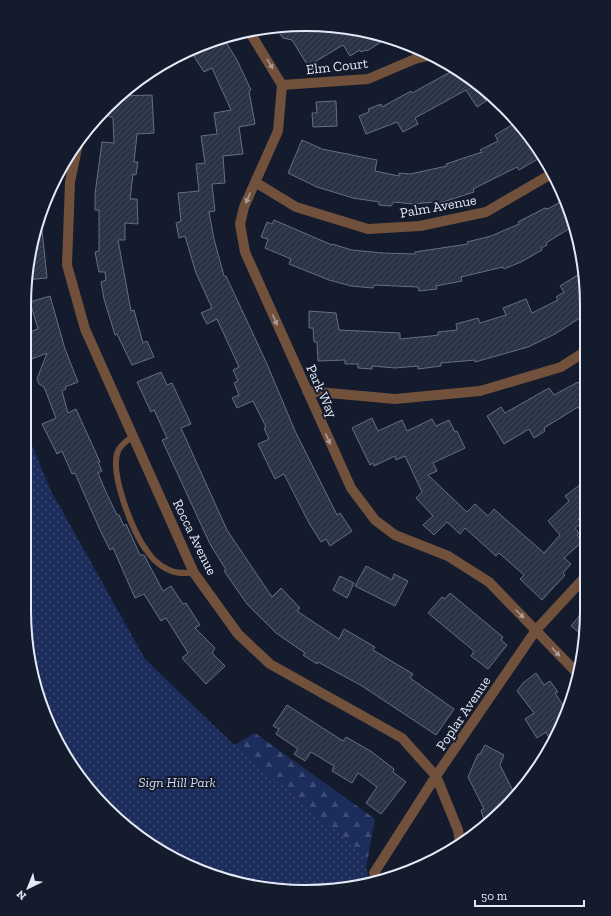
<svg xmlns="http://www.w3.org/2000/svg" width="611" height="916" font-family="'Zilla Slab',serif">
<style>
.forest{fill:url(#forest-firs)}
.park{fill:url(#park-dots)}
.building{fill:url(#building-hatch);stroke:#656f84}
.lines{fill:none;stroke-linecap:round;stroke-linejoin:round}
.service{stroke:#71503c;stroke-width:6}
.minor{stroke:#71503c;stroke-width:10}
.oneway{fill:#aa9c99}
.labels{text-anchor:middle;stroke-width:4;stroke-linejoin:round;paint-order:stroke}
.street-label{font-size:14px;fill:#e4e9f6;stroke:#131b2c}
.park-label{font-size:14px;font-style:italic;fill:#d3dcf1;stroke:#131b2c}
.rim{fill:none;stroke:#e4e9f6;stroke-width:2}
</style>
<defs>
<pattern id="forest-firs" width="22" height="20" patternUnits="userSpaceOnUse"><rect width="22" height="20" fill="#1c2d5c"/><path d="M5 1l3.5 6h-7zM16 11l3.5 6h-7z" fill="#3d4b74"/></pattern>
<pattern id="park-dots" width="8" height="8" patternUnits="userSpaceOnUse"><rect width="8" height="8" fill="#1c2d5c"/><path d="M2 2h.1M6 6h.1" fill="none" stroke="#3d4b74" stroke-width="1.8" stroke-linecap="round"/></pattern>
<pattern id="building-hatch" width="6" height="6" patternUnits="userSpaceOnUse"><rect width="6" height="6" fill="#2b3346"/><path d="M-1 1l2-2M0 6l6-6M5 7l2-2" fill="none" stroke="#3f4758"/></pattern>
</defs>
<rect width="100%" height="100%" fill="#131b2c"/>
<!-- forest -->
<path class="forest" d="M255,733l120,86 -12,65 -76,7 -68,-15 20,-11 -10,-117z"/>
<!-- park -->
<path class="park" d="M25,428l25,61 95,170 87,84 129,109 10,31 -84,8 -89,-20 -64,-37 -62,-67 -33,-66 -15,-90z"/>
<!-- building -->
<path class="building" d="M287,25l55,1 47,11 -22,14 -1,-1 -5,2 -1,-2 -10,6 -7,-11 -35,21 -16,-26 -9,-2 -8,-11z
M223,37l14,23 14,30 -2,1 6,33 -16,3 4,27 -20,2 2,27 -13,1 3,27 -6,1 5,27 10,37h2l41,88 28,67 42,84 3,-2 12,18 -22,15 -4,-7 -5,3 -12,-19 -25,-49 -9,5 -17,-35 11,-5 -5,-11 2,-1 -13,-26 -16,7 -5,-10 7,-3 -5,-12 4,-2 -5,-11 6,-3 -22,-48 -10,5 -6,-11 11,-5 -16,-35 -11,-37 -6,2 -3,-15 5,-2 -3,-28 21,-2 -3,-27 9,-1 -4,-27 16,-2 -3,-21 17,-3 -19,-42 -8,4 -14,-22z
M451,65l26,19 -1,1 10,16 -9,6 -11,-17 -51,28 3,6 -15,8 -6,-10 -31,12 -7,-18 10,-4 -1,-3 13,-5 1,3 29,-16 1,2 42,-23z
M152,95l2,38 -17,1 -3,28h4l-2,13 -3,-1 -3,25h7l1,25 -13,-1v17h-7l13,71 3,-1 9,33 4,-2 7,16 -22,8 -15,-31 -2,1 -11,-36 -3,-17 5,-2 -1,-8h-6l-4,-20 4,-1v-41h-4v-16l7,-52 12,1 -1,-25 -5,-2v-9l11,-11z
M336,101l1,25 -24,1 -1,-14h5l-1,-11z
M512,125l4,6 6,-4 21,29 -24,14 -2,-3 -44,22 1,3 -37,12 -1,-2 -24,2 -18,-2 -3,4 -12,-1v-3l-26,-4 -36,-11 -29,-14 14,-33 20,9 55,11 -2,11 24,5v-3l11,1 37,-8 -1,-2 36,-12 -2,-2 18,-9 -3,-6z
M565,199l10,26 -29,18 1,2 -6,3 1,2 -21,12 -17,7 -1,-2 -42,10 1,4 -26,5 1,3 -18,2 -1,-4 -44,-2 -1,3 -22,-2 -22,-6 -40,-16 2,-5 -26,-11 3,-9 -7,-2 6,-15 5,2 2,-4 58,25v-1l20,6 31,3 32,1v-2l53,-8 -1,-2 24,-6 28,-12 -1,-2 27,-14 3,1z
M41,220l6,58 -21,2v-11z
M584,271l2,16v27l-31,20 -27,13 -53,15v-2l-34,3v3l-23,3v-3l-23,2 -23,-2v3l-14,-1v-4h-13v-4l-27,1 -1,-19h-3l-1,-14h-4v-17l27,2 3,17 61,3v6l31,-3 7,-1v-3l19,-2 -1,-6 22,-6 2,5 26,-8 -3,-7 23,-9 6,14 26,-13 -2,-3 8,-5 -4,-6z
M50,296l15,53 13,33 -13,5 1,2 -4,2 6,22 8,-4 24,53h-2l4,9 -4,2 8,19 11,23h2l5,11 2,-2 14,31h4l19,36 8,-5 12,18 3,-1 14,22 -5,3 20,20 -3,5 13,13 -19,18 -24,-26 6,-5 -22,-35 -5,3 -17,-27 -9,4 -22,-50 -3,2 -10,-20 -25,-57 -3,1 -10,-23 -5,3 -15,-30 14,-6 -12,-31 -5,-3 -2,-5 10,-26 -15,6 -6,-19v-7l12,-4 -8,-27z
M161,372l6,13 5,-2 19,41 -10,4 46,102 45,67 9,-9 19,20 -3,3 42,28 5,-10 31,18 -2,3 40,24 -3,4 44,31 -18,26 -74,-49 -44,-24 -1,2 -14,-9 2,-2 -29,-20 -29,-29 -23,-33 2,-1 -16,-26 -48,-104 5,-2 -13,-28 -3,2 -14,-30z
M586,381v39l-8,-13 -34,21 1,3 -11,7 -5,-9 -25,15 -17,-28 14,-9 4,6 44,-25 5,7 24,-13 2,3z
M372,418l6,13 24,-11 5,11 25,-12 4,7 13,-6 6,12 2,-1 8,17 -32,15 4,8 -9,4 39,37 8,-8 13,12 6,-7 50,44 16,-18 -12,-14 21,-20 -4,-5 20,-15v32l-7,6 4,4 -7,5 4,5 -2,2 6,6 -19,17 7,6 -8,9 2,2 -23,25 -22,-21 4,-4 -25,-22 -3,3 -31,-28 -5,6 -13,-12 -13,13 -11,-10 10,-9 -17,-18 6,-6 -17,-36 -9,4 -1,-4 -21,10 -1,-3 -3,2 -18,-37z
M366,566l26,14 2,-6 14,7 -13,25 -40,-20z
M340,576l14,7 -7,15 -14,-8z
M450,593l53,44 -2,3 6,5 -19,24 -17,-13 3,-5 -46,-38 14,-16 3,2z
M585,609v28l-14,-11z
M536,673l8,12 6,-4 8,11 -3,1 11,17 -8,25 -6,9 -6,-12 -9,6 -12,-19 9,-6 -17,-22 6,-8z
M287,705l56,36 3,-4 26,15 22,17 -1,3 13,10 -25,32 -15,-11 11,-16 -19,-14 -6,10 -20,-12 2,-5 -23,-14 -6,9 -11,-7 4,-5 -22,-15 3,-5 -6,-3z
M485,745l19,10 -4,10 16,32 -31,26 -4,-13 3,-1 -16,-32 10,-23h2z"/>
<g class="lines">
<!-- service -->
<path class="service" d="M133,436c-5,4 -13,9 -15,15 -9,21 15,83 29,100 5,8 12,14 20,18 8,5 18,4 27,4"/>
<!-- minor -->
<path class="minor" d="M249,31l33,54 -4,46 -34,76 -4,17 5,28 106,236 24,32 20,15 53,21 41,26 88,91
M282,85l86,-6 47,-20 17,-4
M78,144l-8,38 -3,83 18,64 109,244 44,61 32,30 132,74 34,38 22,54 2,13
M255,182l41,25 72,22 52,-3 66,-14 67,-39
M307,391l88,8 85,-8 81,-24 25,-16
M374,873l62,-97 100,-146 49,-53"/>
</g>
<!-- one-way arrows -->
<defs><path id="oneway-solid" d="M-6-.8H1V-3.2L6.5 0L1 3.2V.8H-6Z"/></defs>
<g class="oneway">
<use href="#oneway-solid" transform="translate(270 64) rotate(59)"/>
<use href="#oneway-solid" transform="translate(248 198) rotate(114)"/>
<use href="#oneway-solid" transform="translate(275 320) rotate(66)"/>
<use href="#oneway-solid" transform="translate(328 439) rotate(66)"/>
<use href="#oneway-solid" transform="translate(520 614) rotate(45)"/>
<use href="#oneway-solid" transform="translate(556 652) rotate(47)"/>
</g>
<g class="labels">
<!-- street labels -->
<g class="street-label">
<text transform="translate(337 66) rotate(-6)" y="5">Elm Court</text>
<text transform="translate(438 206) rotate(-10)" y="5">Palm Avenue</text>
<text transform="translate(322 391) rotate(66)" y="5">Park Way</text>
<text transform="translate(195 537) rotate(64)" y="5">Rocca Avenue</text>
<text transform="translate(463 713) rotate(-56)" y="5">Poplar Avenue</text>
</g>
<!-- park labels -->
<g class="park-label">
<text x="177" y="787">Sign Hill Park</text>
</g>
</g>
<!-- crop -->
<path d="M0 0H611V916H0ZM305 31H306A274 274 0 0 1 580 305V611A274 274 0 0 1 306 885H305A274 274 0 0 1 31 611V305A274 274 0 0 1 305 31Z" fill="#131b2c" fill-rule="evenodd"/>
<path class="rim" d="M305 31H306A274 274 0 0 1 580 305V611A274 274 0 0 1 306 885H305A274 274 0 0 1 31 611V305A274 274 0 0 1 305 31Z"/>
<!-- north arrow -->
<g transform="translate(28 888) rotate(223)" stroke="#131b2c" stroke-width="3" paint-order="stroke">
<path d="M0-3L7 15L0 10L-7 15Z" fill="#e4e9f6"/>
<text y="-6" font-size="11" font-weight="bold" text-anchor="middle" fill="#e4e9f6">N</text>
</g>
<!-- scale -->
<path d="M475 900v6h109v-6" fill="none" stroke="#e4e9f6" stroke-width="2"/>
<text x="481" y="900" font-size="12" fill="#e4e9f6" stroke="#131b2c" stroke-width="3" paint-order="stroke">50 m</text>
</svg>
